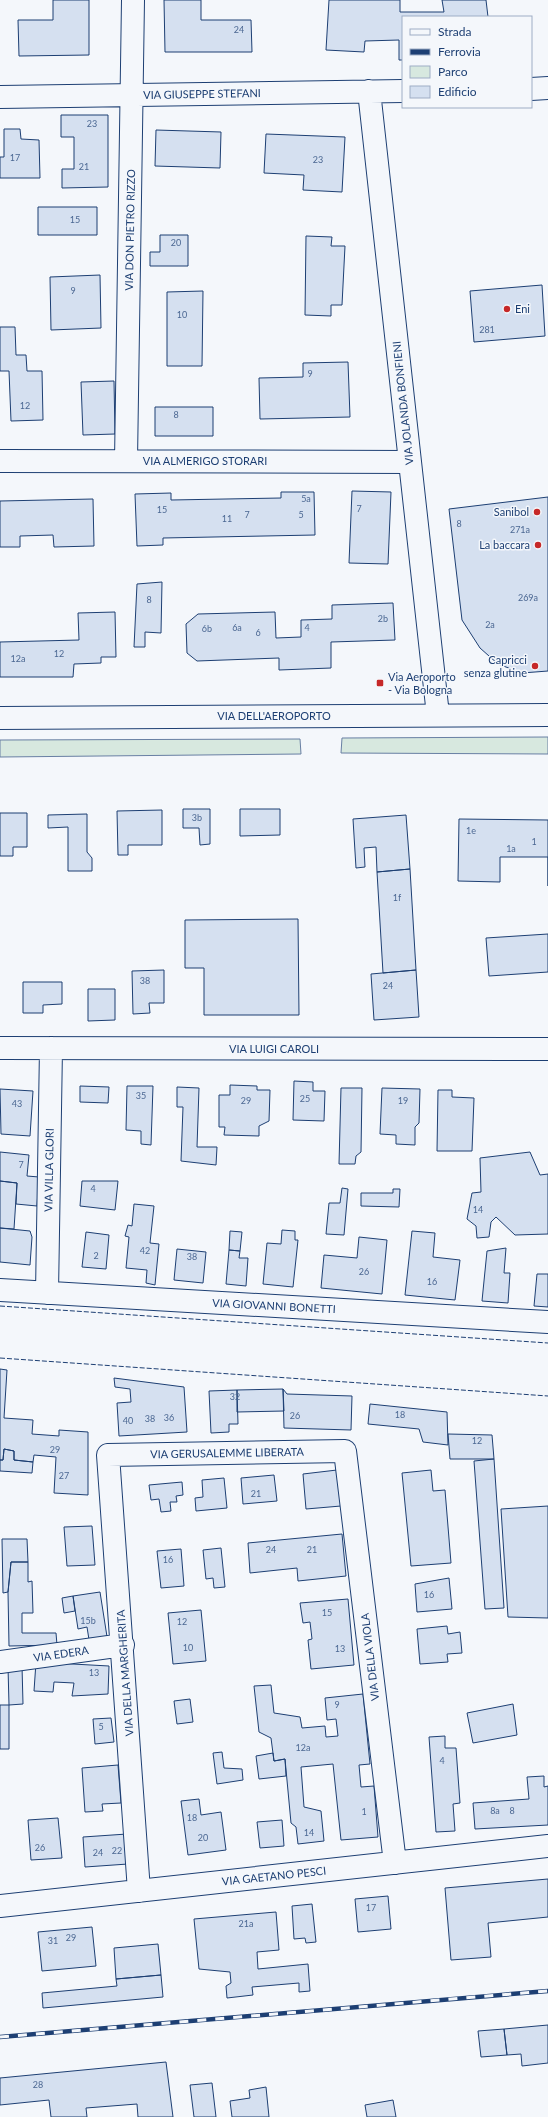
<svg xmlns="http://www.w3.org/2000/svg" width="548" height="2117" font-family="Lato,sans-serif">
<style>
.green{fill:#d7e8df;stroke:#687fa3}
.building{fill:#d5e0f0;stroke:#1d3f73}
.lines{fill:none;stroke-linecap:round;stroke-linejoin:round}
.street-casing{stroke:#1d3f73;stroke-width:24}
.street{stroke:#f4f7fb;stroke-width:22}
.rail-casing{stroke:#1d3f73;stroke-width:4.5}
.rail{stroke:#f4f7fb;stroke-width:3;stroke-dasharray:9;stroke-linecap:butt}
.fence{stroke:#1d3f73;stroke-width:1;stroke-dasharray:5 2;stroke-linecap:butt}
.poi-dot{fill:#c62828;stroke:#f4f7fb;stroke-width:1.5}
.labels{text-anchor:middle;stroke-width:3;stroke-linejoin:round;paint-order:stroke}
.number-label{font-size:9px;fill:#4b6792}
.street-label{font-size:11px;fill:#1d3f73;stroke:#f4f7fb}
.poi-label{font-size:11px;fill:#1d3f73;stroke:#f4f7fb;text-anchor:end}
</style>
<rect width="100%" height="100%" fill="#f4f7fb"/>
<!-- green -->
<path class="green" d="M548,737v17l-207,-1 1,-15z
M300,739l1,15 -301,3v-17z"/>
<!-- building -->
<path class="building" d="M53,0h36v55l-70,1 -1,-36h35z
M164,0h37v20h50l1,32h-87z
M329,0h71v12h44l-2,-12h44l2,17h-85v43h-4v-20l-34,1 -1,11 -38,-2z
M61,115h47v72l-46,1v-19h12v-32h-13z
M4,129h16l1,10 18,1 1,38h-40v-21h4z
M156,130l65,2 -1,36 -65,-2z
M266,134l79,3 -3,55 -39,-2 1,-15 -40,-2z
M38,207h59v28h-59z
M160,235h28v31h-38v-14h10z
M306,236l26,1 -1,9h14l-3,59h-11v11l-26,-1z
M100,275l1,53 -50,2 -1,-53z
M542,285l3,51 -71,6 -4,-51z
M203,291l-1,75h-35v-74z
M0,327h15l1,28h10l1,16h15l1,49 -32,1 -2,-50h-9z
M348,362l2,55 -90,2 -1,-41 44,-1v-14z
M114,381l1,53 -32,1 -2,-53z
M155,407h58v29h-58z
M352,491l39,1 -3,72 -39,-1z
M281,492h33l1,43 -152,3v7l-26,1 -2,-52 36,-1v7l110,-2z
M548,497v174l-26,2 -24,-9 -18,-16 -18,-28 -13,-111z
M93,499l1,47 -40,1 -1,-12 -33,1v11h-20v-46z
M162,582l-1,51 -16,-1v15h-11l3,-63z
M393,603l2,37 -64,2v26l-52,2v-12l-82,3 -10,-8 -1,-29 12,-10 77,-2 1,26 25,-1v-17l31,-1v-14z
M115,612l1,45h-15v6l-27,1 -1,13h-73v-35l79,-2 -1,-27z
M183,809h27v35l-10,1 -1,-17h-16z
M240,809h40v26l-40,1z
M162,810v35h-34v10h-10l-1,-44z
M0,813h27v34h-14v9h-13z
M87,814v38l5,6v13h-24v-44l-20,1v-13z
M406,815l4,54 -33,3 -1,-25 -12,1 1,19 -9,1 -3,-49z
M459,819l89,1v66v-29h-48v25l-42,-1z
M410,869l6,101 -33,3 -6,-101z
M298,919l1,96h-95v-47h-19v-48z
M548,934v38l-59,4 -3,-38z
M164,970v33h-15l1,10 -17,1 -1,-43z
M416,970l3,47 -45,3 -3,-46z
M23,982h39v22l-19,1v8h-20z
M88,989h27v31l-27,1z
M294,1081l19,1v9h12l-1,30 -31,-1z
M230,1085l27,1v4h13l-1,31 -10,5v10l-35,-1 1,-8h-6v-32h11z
M80,1086l29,1 -1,16 -28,-1z
M127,1086h26l-2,59 -10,-1v-13l-15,-1z
M177,1087l22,1 -2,59h20l-1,18 -35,-4 2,-54h-6z
M341,1088h21l-1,64 -5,4 -1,8h-16z
M382,1088l38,1 -1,34 -4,4v18l-19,-1v-9l-16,-1z
M0,1089l33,2 -3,45 -29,-2z
M438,1090h14v7l22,1 -2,53h-35z
M0,1152l29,3 -2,21 12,1 -2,29 -21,-2 1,-21 -17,-2z
M530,1152l10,23 8,-1v60l-33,1 -19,-18 -5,5 -2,15 -12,1 -1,-12 -9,-7 5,-26 9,-1 -1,-34z
M0,1181l17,2 -3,46 -14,-1z
M82,1181h36l-3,29 -35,-4z
M342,1188l6,1 -4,46 -18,-1 3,-31h11z
M393,1189h7l-1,18 -38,-1v-13h32z
M134,1204l20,2 -4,37 9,1 -4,41 -9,-2 1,-13 -21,-2 3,-31 -4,-1 3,-11 4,1z
M0,1228l30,3 2,6 -2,28 -30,-3z
M282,1230l13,1v9h3l-5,47 -30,-3 4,-41 14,1z
M230,1231l12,1 -2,19 -11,-1z
M412,1231l23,2 -2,24 27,3 -5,40 -50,-5z
M86,1232l23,3 -3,34 -24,-2z
M359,1237l28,3 -5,54 -61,-6 3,-33 33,3z
M506,1248l-2,25h6l-2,30 -26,-2 5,-50z
M177,1249l29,3 -3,31 -29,-3z
M229,1250l11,1 -1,7h9l-2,28 -20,-2z
M537,1274h11v33l-14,-1z
M0,1369l7,1 -3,48 29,2 -1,14 27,2v-6l29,2v63l-34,-2 2,-36 -22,-2 -1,7 -19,-2v-9l-10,-2 -1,11h-3z
M114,1378l70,9 3,45 -68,4 -2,-33 14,-1 -1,-13 -15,-2z
M283,1389l1,22 -47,1v-22z
M283,1389l4,5 65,2 -1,34 -67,-2z
M237,1390l1,34h-9v8l-18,1 -2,-42z
M370,1404l77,8 1,33 -25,-3 -4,-13 -51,-5z
M448,1434l44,1 2,24h-44z
M4,1449l10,2v9l19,2 -1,11 -32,-2v-11h3z
M494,1459l10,149 -19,1 -11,-148z
M337,1470l4,36 -35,3 -3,-35z
M431,1470l2,21 12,-1 6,73 -40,3 -9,-93z
M274,1475l3,26 -34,3 -2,-26z
M224,1478l3,30 -31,3 -1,-13 8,-1 -1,-17z
M182,1482l1,13 -7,1 1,6h-7l1,9 -10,1 -2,-13 -8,1 -2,-15z
M548,1506v112l-40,-1 -7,-108z
M92,1526l3,39 -28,1 -3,-39z
M342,1534l4,42 -48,5 -1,-13 -47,5 -2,-30z
M2,1539h25l1,23h-17l-3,30 -5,1z
M221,1548l4,39 -11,1 -1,-10 -7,1 -3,-29z
M181,1549l3,37 -23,2 -4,-37z
M11,1562h17v20l4,-1 1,32h-11v20h34l1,12 -48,1 -1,-54z
M449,1578l3,31 -35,3 -2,-28z
M100,1592l8,51 -18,3 -3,-19 -9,2 -5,-33z
M73,1596l2,15 -11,2 -2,-15z
M348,1599l6,66 -43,4 -3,-29 4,-1 -2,-17 -7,1 -3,-20z
M201,1610l5,51 -33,3 -5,-51z
M447,1626l1,8 12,-2 2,21 -15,1 1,8 -28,2 -3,-35z
M36,1662l73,4 -1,28 -36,2 2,-13 -20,-1 -1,10 -19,-1z
M22,1666l1,38 -14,1 -1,-38z
M271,1685l3,28 26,4 2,11 23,-2 1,11 12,-1 -2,-17 -9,1 -2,-22 38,-4 7,70 -11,1 2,22 13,-1 4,51 -37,3 -8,-76 -32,3 3,40 17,4 3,30 -26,3 -2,-17 -5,-4 -6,-64 -11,2 -3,-23 -12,-6 -5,-46z
M190,1699l3,23 -16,2 -3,-23z
M513,1704l4,31 -44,8 -6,-30z
M0,1705h9v44h-9z
M111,1718l3,24 -19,2 -2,-25z
M445,1736v12h11l4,55 -7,1 2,27 -19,1 -7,-95z
M222,1752l2,16 18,1 1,11 -26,4 -4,-31z
M273,1753l1,8 11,-2 1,17 -27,3 -3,-23z
M118,1765l3,38 -19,1 1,7 -18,1 -3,-44z
M544,1776v11l4,-1v39l-73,4 -2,-26 56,-4 -2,-22z
M199,1799l2,16 20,-3 5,38 -38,5 -7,-54z
M58,1818l4,40 -31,2 -3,-40z
M282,1820l2,26 -24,2 -3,-26z
M127,1834l1,30 -43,3 -2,-30z
M548,1879v38l-60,6 3,34 -40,3 -6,-72z
M388,1896l3,33 -33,3 -3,-33z
M312,1904l4,38 -10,1 -1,-5 -11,1 -2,-33z
M276,1912l3,38 -22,2 1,17 50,-5 2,27 -11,1v-9l-47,4 1,8 -26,3 -1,-12 5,-3 -1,-11 -31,-3 -5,-50z
M92,1927l4,39 -54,5 -4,-39z
M158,1944l3,31 -45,4 -2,-31z
M161,1975l2,22 -120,11 -1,-15 75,-7 -1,-7z
M548,2025v38l-26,3 -1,-12 -14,1 -3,-26z
M504,2029l3,26 -26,2 -3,-26z
M166,2062l7,55h-35l-1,-13 -51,4 1,9h-36l-2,-17 -49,5v-27z
M212,2083l4,34h-22l-4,-32z
M266,2087l3,30h-37l-2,-16 20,-3 -1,-8z
M393,2100l3,17h-29l-2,-12z"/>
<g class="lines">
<!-- street casing -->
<g class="street-casing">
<path id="street" d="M531,89l17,-1
M369,91l69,624
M0,97l403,-6
M0,461l410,1
M126,461l7,-461
M0,718l548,-3
M0,1048l548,1
M0,1290l548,32
M47,1293l4,-245
M0,1662l123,-17
M139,1891l-31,-436 237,-4 50,412
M0,1906l548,-60"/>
</g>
<!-- street -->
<use href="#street" class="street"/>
<!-- rail casing -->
<g class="rail-casing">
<path id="rail" d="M0,2037l548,-46"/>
</g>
<!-- rail -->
<use href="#rail" class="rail"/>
<!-- fence -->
<path class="fence" d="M0,1306l548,37
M0,1358l548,38"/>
</g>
<!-- markers -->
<g class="poi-dot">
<circle cx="507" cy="309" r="4"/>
<circle cx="537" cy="512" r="4"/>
<circle cx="538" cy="545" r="4"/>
<circle cx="535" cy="666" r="4"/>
<rect x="376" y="679" width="8" height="8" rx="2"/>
</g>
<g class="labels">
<!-- number labels -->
<g class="number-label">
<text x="239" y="33">24</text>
<text x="92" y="127">23</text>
<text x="15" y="161">17</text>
<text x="318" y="163">23</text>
<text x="84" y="170">21</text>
<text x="75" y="223">15</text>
<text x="176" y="246">20</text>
<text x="73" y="294">9</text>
<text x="182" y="318">10</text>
<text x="487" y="333">281</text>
<text x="310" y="377">9</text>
<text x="25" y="409">12</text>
<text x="176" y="418">8</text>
<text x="306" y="502">5a</text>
<text x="359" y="512">7</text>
<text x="162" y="513">15</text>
<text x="247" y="518">7</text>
<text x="301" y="518">5</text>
<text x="227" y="522">11</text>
<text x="459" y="527">8</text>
<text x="520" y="533">271a</text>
<text x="528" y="601">269a</text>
<text x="149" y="603">8</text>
<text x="383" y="622">2b</text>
<text x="490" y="628">2a</text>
<text x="237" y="631">6a</text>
<text x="307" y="631">4</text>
<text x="207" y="632">6b</text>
<text x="258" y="636">6</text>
<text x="59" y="657">12</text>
<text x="18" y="662">12a</text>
<text x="197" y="821">3b</text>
<text x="471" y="834">1e</text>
<text x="534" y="845">1</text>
<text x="511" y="852">1a</text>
<text x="397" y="901">1f</text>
<text x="145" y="984">38</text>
<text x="388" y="989">24</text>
<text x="141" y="1099">35</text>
<text x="305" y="1102">25</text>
<text x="246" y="1104">29</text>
<text x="403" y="1104">19</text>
<text x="17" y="1107">43</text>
<text x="21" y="1168">7</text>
<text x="93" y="1192">4</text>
<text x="478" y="1213">14</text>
<text x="145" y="1254">42</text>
<text x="96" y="1259">2</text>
<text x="192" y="1260">38</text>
<text x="364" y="1275">26</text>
<text x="432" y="1285">16</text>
<text x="235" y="1400">32</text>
<text x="400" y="1418">18</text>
<text x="295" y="1419">26</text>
<text x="169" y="1421">36</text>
<text x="150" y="1422">38</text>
<text x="128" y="1424">40</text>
<text x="477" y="1444">12</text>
<text x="55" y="1453">29</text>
<text x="64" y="1479">27</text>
<text x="256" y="1497">21</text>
<text x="271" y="1553">24</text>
<text x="312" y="1553">21</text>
<text x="168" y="1563">16</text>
<text x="429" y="1598">16</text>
<text x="327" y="1616">15</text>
<text x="88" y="1624">15b</text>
<text x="182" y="1625">12</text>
<text x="188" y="1651">10</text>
<text x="340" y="1652">13</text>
<text x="94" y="1676">13</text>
<text x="337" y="1708">9</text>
<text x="101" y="1730">5</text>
<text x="303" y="1751">12a</text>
<text x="442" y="1764">4</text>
<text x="495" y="1814">8a</text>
<text x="512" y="1814">8</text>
<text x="364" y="1815">1</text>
<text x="192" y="1821">18</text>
<text x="309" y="1836">14</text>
<text x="203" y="1841">20</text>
<text x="40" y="1851">26</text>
<text x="117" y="1854">22</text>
<text x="98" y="1856">24</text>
<text x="371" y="1911">17</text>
<text x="246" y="1927">21a</text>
<text x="71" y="1941">29</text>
<text x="53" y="1944">31</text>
<text x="38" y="2088">28</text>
</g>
<!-- street labels -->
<g class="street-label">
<text transform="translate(202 94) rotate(-1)" y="4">VIA GIUSEPPE STEFANI</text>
<text transform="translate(130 230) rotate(-89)" y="4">VIA DON PIETRO RIZZO</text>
<text transform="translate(403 403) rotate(-96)" y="4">VIA JOLANDA BONFIENI</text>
<text x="205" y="465">VIA ALMERIGO STORARI</text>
<text x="274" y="720">VIA DELL'AEROPORTO</text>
<text x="274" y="1053">VIA LUIGI CAROLI</text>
<text transform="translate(49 1170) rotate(-89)" y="4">VIA VILLA GLORI</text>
<text transform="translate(274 1306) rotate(3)" y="4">VIA GIOVANNI BONETTI</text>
<text transform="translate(227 1453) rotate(-1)" y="4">VIA GERUSALEMME LIBERATA</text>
<text transform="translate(61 1654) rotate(-8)" y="4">VIA EDERA</text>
<text transform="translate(370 1657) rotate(-97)" y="4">VIA DELLA VIOLA</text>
<text transform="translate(125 1673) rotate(-94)" y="4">VIA DELLA MARGHERITA</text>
<text transform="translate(274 1876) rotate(-6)" y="4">VIA GAETANO PESCI</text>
</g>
<!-- poi labels -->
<g class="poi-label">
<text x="515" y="313" text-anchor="start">Eni</text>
<text x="529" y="516">Sanibol</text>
<text x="530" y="549">La baccara</text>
<text x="527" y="664">Capricci<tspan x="527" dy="13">senza glutine</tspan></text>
<text x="388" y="681" text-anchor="start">Via Aeroporto<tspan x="388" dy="13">- Via Bologna</tspan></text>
</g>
</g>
<!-- legend -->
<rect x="402" y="16" width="130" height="92" fill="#f4f7fb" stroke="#9eadc5"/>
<rect x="410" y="29" width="20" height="6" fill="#f4f7fb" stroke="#9eadc5"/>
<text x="438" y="36" font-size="12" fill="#1d3f73">Strada</text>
<rect x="410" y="49" width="20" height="6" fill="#1d3f73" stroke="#9eadc5"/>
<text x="438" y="56" font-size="12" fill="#1d3f73">Ferrovia</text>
<rect x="410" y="66" width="20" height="12" fill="#d7e8df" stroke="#9eadc5"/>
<text x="438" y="76" font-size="12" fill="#1d3f73">Parco</text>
<rect x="410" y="86" width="20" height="12" fill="#d5e0f0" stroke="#9eadc5"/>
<text x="438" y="96" font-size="12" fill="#1d3f73">Edificio</text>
</svg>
